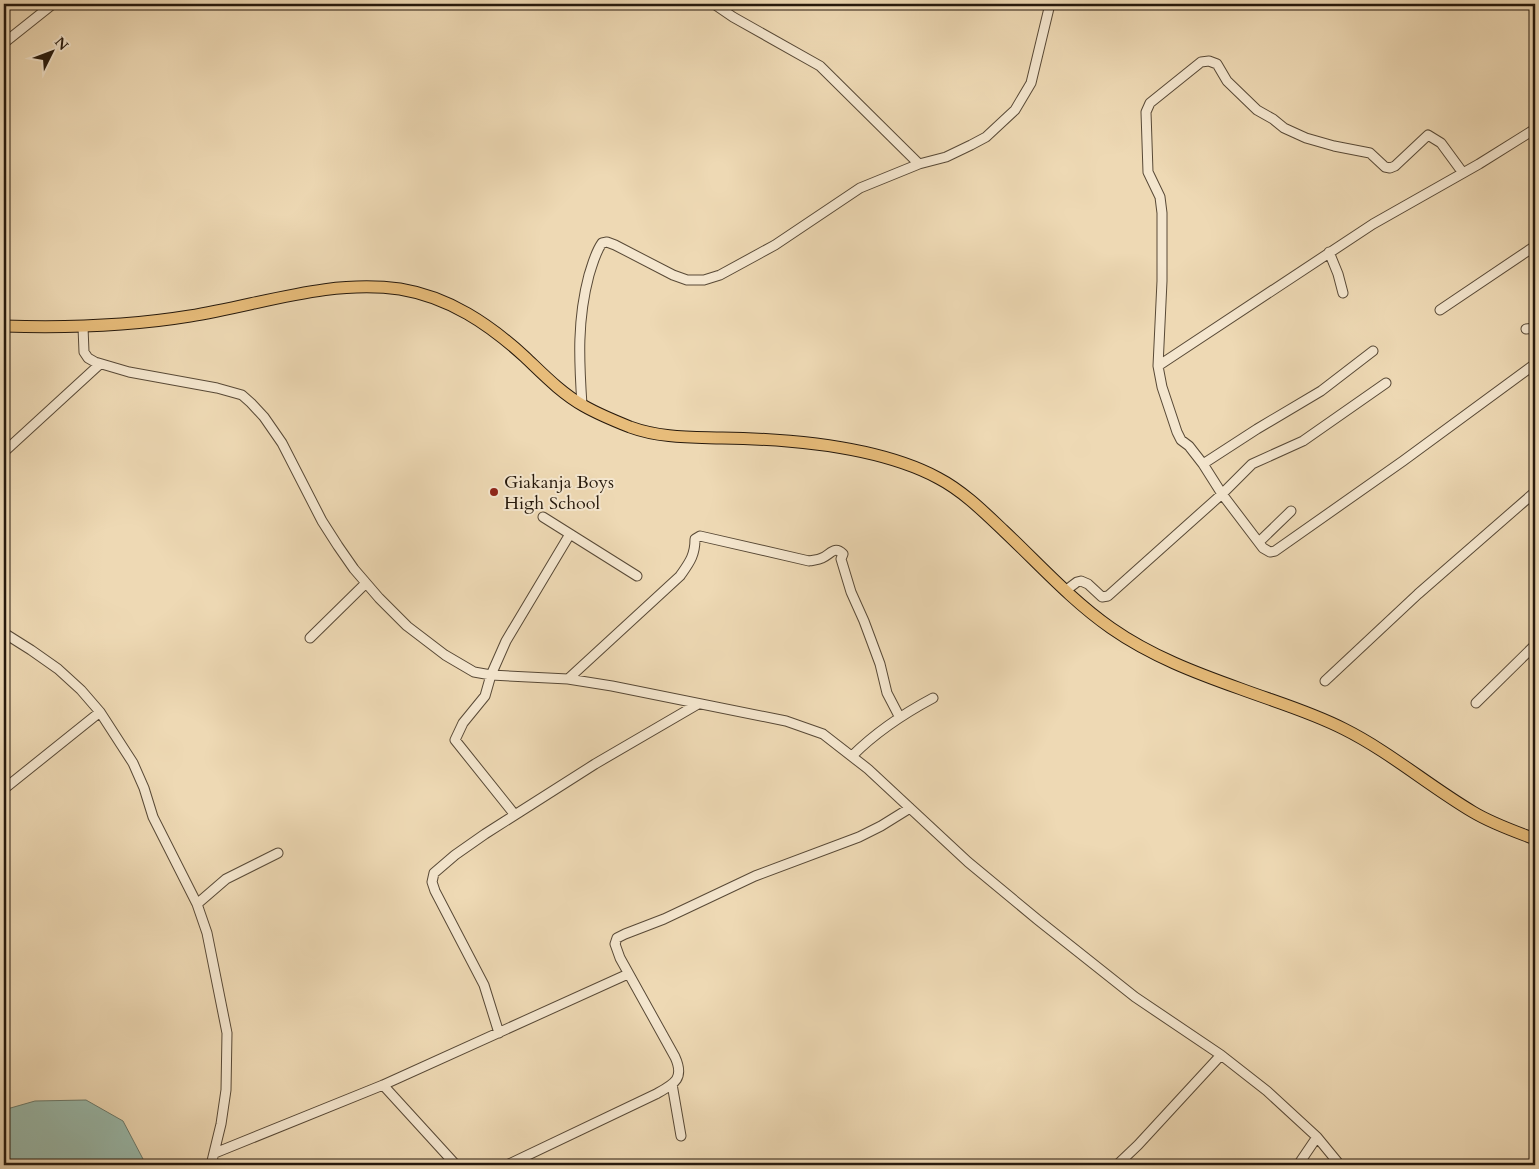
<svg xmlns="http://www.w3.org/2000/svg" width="1539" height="1169" font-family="Cardo,serif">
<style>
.water{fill:#99baac;stroke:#6b7a6c}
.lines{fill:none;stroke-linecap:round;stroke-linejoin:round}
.minor-casing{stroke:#584936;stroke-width:11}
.major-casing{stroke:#26190c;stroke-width:13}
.minor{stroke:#f4e6ce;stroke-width:9}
.major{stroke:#e7bc7a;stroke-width:11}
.poi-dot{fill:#8f2418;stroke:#f4e6ce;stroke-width:2}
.labels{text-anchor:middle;stroke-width:4;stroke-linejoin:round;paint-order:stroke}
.poi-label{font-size:18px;fill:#26190c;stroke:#f4e6ce;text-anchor:start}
</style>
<rect width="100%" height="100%" fill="#eed9b4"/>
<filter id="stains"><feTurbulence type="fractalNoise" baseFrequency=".004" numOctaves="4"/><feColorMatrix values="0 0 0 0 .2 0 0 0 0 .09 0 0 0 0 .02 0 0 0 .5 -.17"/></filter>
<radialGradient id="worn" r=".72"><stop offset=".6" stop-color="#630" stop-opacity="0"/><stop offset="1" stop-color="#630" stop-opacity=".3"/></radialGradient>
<!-- water -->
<path class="water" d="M86,1100l37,21 20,38 2,6h-141v-54l3,-2 28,-8z"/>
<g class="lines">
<!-- minor casing -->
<g class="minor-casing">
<path id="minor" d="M714,4l19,13 87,49 99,98
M4,43l49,-39
M1463,173l-22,-30 -13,-8 -33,31 -5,2 -5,-1 -15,-14 -36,-7 -28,-8 -22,-10 -11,-9 -16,-9 -30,-29 -10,-17 -8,-3 -8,1 -51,41 -4,9 2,60 12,25 2,16v68l-4,85 4,21 15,45 4,8 8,6 14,18 19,30 41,54 7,4 5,-1 128,-90 132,-97
M1329,252l9,22 5,19
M1440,310l95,-64
M83,327l1,25 4,6 7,4 34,10 88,16 25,7 9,8 13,14 18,26 40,78 16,25 16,23 25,29 28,28 38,29 29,17 17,3 77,4 44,7 174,35 37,13 45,35 100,93 70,58 97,77 86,58 46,36 50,46 23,28
M1526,329l9,-1
M1158,366l215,-142 106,-60 56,-35
M582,405c-3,-45 -5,-85 7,-130 4,-12 6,-22 13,-32l5,-1 8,3 58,30 14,5h17l16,-5 55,-30 85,-57 59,-24 27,-7 25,-12 15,-8 29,-27 16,-27 19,-79
M4,452l96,-88
M1203,464l54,-35 64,-38 52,-40
M543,517l94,59
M1259,542l32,-31
M1065,591l12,-9 4,-1 7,3 14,13 6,-1 114,-102 30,-30 51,-23 83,-58
M4,633l27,17 27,19 23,21 19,22 33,51 11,25 9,29 44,87 10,29 20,100 -1,57 -5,34 -10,41
M310,638l56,-55
M568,679l112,-103c9,-13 15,-20 15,-37l5,-3 109,25c4,-1 9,-1 13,-3 8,-3 12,-13 21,-4l-2,5 10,33 13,29 16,43 7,29 12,23
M1325,681l93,-87 117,-102
M1476,703l59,-58
M852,756c24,-24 51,-42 81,-58
M4,789l96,-77
M515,815l-60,-75 8,-17 22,-27 6,-21 15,-34 64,-107
M197,904l29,-25 52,-26
M499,1033l-15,-48 -49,-94 -3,-9 2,-9 21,-18 30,-21 110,-70 103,-60
M672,1084l9,52
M383,1085l73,80
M215,1153l168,-68 245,-111
M507,1165l149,-71c18,-10 29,-15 19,-37l-55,-99 -5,-14 2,-6 8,-4 39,-15 91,-43 104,-39 22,-11 29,-18
M1117,1165l21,-20 83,-90
M1298,1165l19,-28"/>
</g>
<!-- major casing -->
<g class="major-casing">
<path id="major" d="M4,326c62,2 125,0 186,-10 70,-11 138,-37 210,-27 49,8 89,35 125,68 18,17 36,36 59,49 14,8 31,15 46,21 30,11 61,10 92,11 67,1 156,8 216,40 25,13 46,34 66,53 35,33 67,69 107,97 40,28 85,45 130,61 35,13 70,23 103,40 46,23 85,57 129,83 20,12 41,19 62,27"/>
</g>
<!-- minor -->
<use href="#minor" class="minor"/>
<!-- major -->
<use href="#major" class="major"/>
</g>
<!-- markers -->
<circle class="poi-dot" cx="494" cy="492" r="5"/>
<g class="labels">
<!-- poi labels -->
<g class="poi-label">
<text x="504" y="488">Giakanja Boys<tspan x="504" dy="21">High School</tspan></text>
</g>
</g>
<!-- margin -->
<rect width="1539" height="1169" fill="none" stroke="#eed9b4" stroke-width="20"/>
<rect x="5" y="5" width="1529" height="1159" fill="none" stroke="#26190c" stroke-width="2.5"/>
<rect x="10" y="10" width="1519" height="1149" fill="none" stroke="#26190c"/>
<!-- north arrow -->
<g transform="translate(52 52) rotate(48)" stroke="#f4e6ce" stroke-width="4" paint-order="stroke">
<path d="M0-4L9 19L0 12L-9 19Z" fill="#26190c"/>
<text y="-8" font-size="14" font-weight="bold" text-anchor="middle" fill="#26190c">N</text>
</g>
<rect width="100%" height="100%" filter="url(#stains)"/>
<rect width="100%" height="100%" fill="url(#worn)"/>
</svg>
